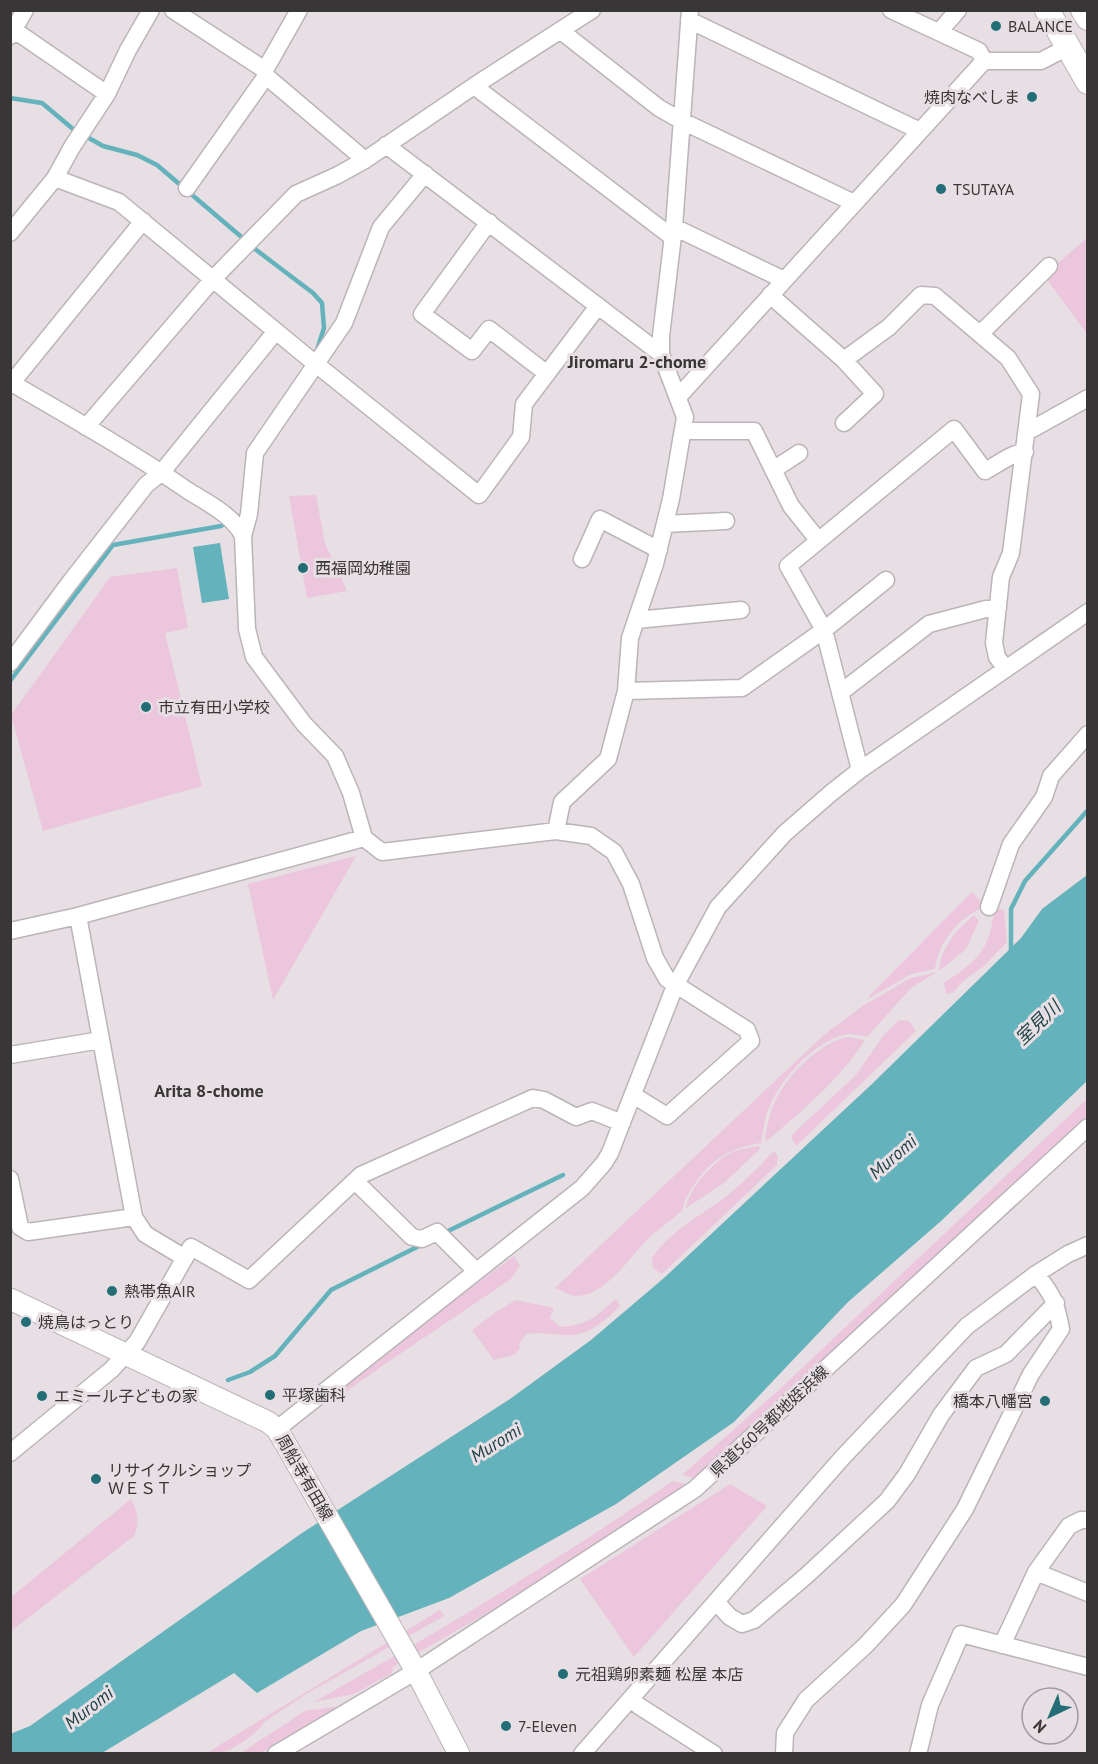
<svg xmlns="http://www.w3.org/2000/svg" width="1098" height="1764" font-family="'PT Sans','Noto Sans JP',sans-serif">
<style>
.green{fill:#ecc6dc}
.water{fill:#64b2bb}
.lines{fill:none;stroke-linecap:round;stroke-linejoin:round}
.stream{stroke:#64b2bb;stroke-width:4.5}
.minor-casing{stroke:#bbb4b8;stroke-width:19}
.major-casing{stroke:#bbb4b8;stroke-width:23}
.highway-casing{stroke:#bbb4b8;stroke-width:26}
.minor{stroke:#fff;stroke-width:16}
.major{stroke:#fff;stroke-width:21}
.highway{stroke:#fff;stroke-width:24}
.poi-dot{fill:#236e76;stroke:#e7dfe4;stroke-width:2}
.labels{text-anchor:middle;stroke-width:6;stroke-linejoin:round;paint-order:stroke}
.poi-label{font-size:16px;fill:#393637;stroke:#e7dfe4;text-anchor:start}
.street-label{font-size:16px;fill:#393637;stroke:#e7dfe4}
.neighbourhood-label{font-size:18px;font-weight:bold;fill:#393637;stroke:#e7dfe4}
.water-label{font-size:18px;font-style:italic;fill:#1c4246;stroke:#e7dfe4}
</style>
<rect width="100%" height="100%" fill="#e7dfe4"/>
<!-- green -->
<path class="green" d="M1087,238v96l-39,-53 9,-17z
M316,495l9,49 22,47 -40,7 -18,-102z
M177,568l11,60 -23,5 37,153 -159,45 -32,-116 99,-138z
M356,856l-83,144 -25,-116z
M972,892l13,14c-26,12 -46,34 -50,63l-24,5 -43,25 1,-3z
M997,909l7,1 3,32 -23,24 -21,15 -10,12 -7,1 -2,-11c18,-12 38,-25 45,-47 4,-10 2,-18 8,-27z
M974,915l5,6 -13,28 -27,22c3,-25 16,-40 35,-56z
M937,972l-25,15 -45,50c-7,-1 -16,-4 -23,-2 -29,6 -61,42 -73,68 -6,12 -8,27 -10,40 -36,5 -58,23 -74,54 -3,4 -3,10 -5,13 -4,6 -25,20 -32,27 -19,18 -43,58 -73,59 -7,0 -15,-5 -22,-8l270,-254 39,-29 47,-27z
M899,1020l10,1 7,10 -120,115 -5,-9 6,-7 58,-54 29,-41z
M846,1037l19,3c-25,40 -63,70 -98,101l-2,-4c2,-10 4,-21 8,-31 12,-29 44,-61 73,-69z
M1087,1099v17l-391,363 -14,-4 99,-87z
M759,1146l1,3 -36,34 -38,25c3,-19 24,-43 41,-53 10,-6 21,-7 32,-9z
M774,1151l4,5 -1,9 -115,109 -9,-6 -1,-10c20,-30 55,-45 82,-68 14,-12 27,-26 40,-39z
M514,1256l6,10 -9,13 -123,83 -40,28 -10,10 -19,2 20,-17z
M616,1299l4,7c-15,15 -31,30 -54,29 -14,0 -25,-3 -39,-1l-8,9 1,6 -6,6 -20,5 -22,-30 24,-18 20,-12 38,8 -4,10 10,9c31,-3 33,-9 56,-28z
M673,1481l16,4 -207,131 -89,51 -1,6 -38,21 -40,8c123,-69 243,-141 359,-221z
M730,1484l37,22 -133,151 -54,-78z
M131,1499c7,14 9,22 3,37l-123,95v-34z
M440,1610l4,6 -136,77 -44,29c-6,11 -32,29 -44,31 -4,2 -10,0 -15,1z
M342,1706l-82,47 -21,1 66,-43z"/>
<!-- water -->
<path class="water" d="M220,543l9,56 -27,4 -9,-56z
M1087,875v206l-146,140 -93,81 -114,120 -118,82 -167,94 -88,33 -104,62 -23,-20 -132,80h-91l-1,-19 20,-8 272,-193 208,-134 81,-59 73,-62 208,-194 149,-146 21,-29z"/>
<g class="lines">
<!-- stream -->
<path class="stream" d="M10,98l32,5 31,26 30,17 34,9 20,10 88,75
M251,246l62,47 9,10 2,25 -7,22
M10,681l103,-136 108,-19 7,-5
M1011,951v-42l14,-28 63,-71
M444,1233l119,-58
M228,1380l22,-8 25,-16 56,-66 92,-46"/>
<!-- minor casing -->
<g class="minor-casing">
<path id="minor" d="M173,10l92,60
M299,10l-34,60 1,6 99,84
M891,10l88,41 5,10
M689,20l231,111
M14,30l93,64
M561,31l98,77 23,13 172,82
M939,32l19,-22
M10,36l15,-26
M474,86l198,151
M386,145l275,209
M425,174l-44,53 -37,96 -89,130 -6,61 -6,22 4,93 7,28 50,67 31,32 16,37 13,45 18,14 174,-21 35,5 23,16 17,32 24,74 12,21 80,51 4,11 -84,75 -34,-21
M55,178l64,24 187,154 173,139 42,-58 3,-33 74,-98
M187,188l79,-112
M489,222l-67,92 50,37 17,-22 57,44
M674,227l110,53
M10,233l45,-55 17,-31 35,-53 21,-44 23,-40
M770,295l74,65 31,34 -31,29
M980,334l69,-68
M844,360l45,-33 32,-32 14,1 73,62 23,36 -20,159 -10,24 -7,66 3,14 9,12
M10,382c60,35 120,69 177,108 20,13 46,25 56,46
M10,385l133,-164
M679,396l305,-335h57l27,-14
M86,427l127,-148 83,-85 42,-19 27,-15 109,-74 118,-76
M683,431h71l37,75 27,34
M1027,432l61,-34
M773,470l26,-17
M665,524l61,-3
M582,559l18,-40 59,31
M636,620l105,-10
M10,663l61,-82 75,-96 16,-13 114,-141
M626,691l116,-3 82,-58 62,-50
M840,693l89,-69 57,-15 12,-1
M860,770l-36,-140 -36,-64 166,-137 31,42c12,-6 28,-19 40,-19
M556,831l6,-29 46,-43 18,-68 4,-53 25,-74 16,-65 14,-82 -24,-63v-18l13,-109 16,-217
M989,907l22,-63 33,-47 7,-21 37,-42
M78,916l56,301 11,17 40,24
M10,931l68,-15 286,-78
M10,1055l91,-15
M10,1179l10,48 8,5 106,-15
M355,1181l57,56 10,2 15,-7 39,39
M277,1429l305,-241 22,-25 6,-10 65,-167 43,-79 67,-74 46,-40 29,-23 228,-158
M10,1453l101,-83 26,-28 54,-95 58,33 112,-105 172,-77 11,2 32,17 16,-6 30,12
M1036,1572l52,21
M716,1602l14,15 12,7 12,-4 52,-44 81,-75 20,-27 34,-59 35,-47 30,-14 50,-51
M1002,1645l34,-73 33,-46 12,-6h7
M631,1699l8,7 75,48
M276,1754l140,-83 279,-182 393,-362
M582,1754l260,-296 125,-132 69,-52 32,-20 20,-9
M784,1754l1,-21 21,-33 60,-55 37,-40 62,-96 66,-135 30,-45c-5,-27 -8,-34 -25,-55
M918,1754l12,-49 31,-71 127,33"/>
</g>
<!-- major casing -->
<g class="major-casing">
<path id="major" d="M10,1299l258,123 9,7 139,242 43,83"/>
</g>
<!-- highway casing -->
<g class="highway-casing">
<path id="highway" d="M1047,10l41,72
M1083,10l5,8"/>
</g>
<!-- minor -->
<use href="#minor" class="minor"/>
<!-- major -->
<use href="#major" class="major"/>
<!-- highway -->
<use href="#highway" class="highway"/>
</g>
<!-- markers -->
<g class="poi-dot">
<circle cx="996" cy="26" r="6"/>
<circle cx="1032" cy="97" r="6"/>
<circle cx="941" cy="189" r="6"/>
<circle cx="303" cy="568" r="6"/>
<circle cx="146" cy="707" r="6"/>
<circle cx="112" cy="1291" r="6"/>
<circle cx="26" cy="1322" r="6"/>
<circle cx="270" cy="1395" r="6"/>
<circle cx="42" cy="1396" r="6"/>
<circle cx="1045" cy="1401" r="6"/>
<circle cx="96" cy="1479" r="6"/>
<circle cx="563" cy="1674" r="6"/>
<circle cx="506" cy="1726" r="6"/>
</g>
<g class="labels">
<!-- poi labels -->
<g class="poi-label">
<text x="1008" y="32">BALANCE</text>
<text x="1020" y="103" text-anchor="end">焼肉なべしま</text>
<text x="953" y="195">TSUTAYA</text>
<text x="315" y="574">西福岡幼稚園</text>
<text x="158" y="713">市立有田小学校</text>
<text x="124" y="1297">熱帯魚AIR</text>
<text x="38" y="1328">焼鳥はっとり</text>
<text x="282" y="1401">平塚歯科</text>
<text x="54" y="1402">エミール子どもの家</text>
<text x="1033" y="1407" text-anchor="end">橋本八幡宮</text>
<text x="108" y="1476">リサイクルショップ<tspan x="108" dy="18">ＷＥＳＴ</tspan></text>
<text x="575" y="1680">元祖鶏卵素麺 松屋 本店</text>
<text x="518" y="1732">7-Eleven</text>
</g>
<!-- street labels -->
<g class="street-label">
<text transform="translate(769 1421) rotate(-43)" y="6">県道560号都地姪浜線</text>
<text transform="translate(305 1477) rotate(60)" y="6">周船寺有田線</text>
</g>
<!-- neighbourhood labels -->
<g class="neighbourhood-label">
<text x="637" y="368">Jiromaru 2-chome</text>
<text x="209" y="1097">Arita 8-chome</text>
</g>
<!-- water labels -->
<g class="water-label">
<text transform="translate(1038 1023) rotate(-44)" y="6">室見川</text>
<text transform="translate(893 1157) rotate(-41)" y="6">Muromi</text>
<text transform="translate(496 1443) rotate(-32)" y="6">Muromi</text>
<text transform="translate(89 1708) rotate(-38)" y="6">Muromi</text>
</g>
</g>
<!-- border -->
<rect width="1098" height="1764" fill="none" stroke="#393637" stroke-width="24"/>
<!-- north arrow -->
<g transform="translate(1050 1716) rotate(224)"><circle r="28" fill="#e7dfe4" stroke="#a19b9f" stroke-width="1.5"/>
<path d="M0-4.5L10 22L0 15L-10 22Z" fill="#236e76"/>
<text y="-9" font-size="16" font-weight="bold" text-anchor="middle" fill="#393637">N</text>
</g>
</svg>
